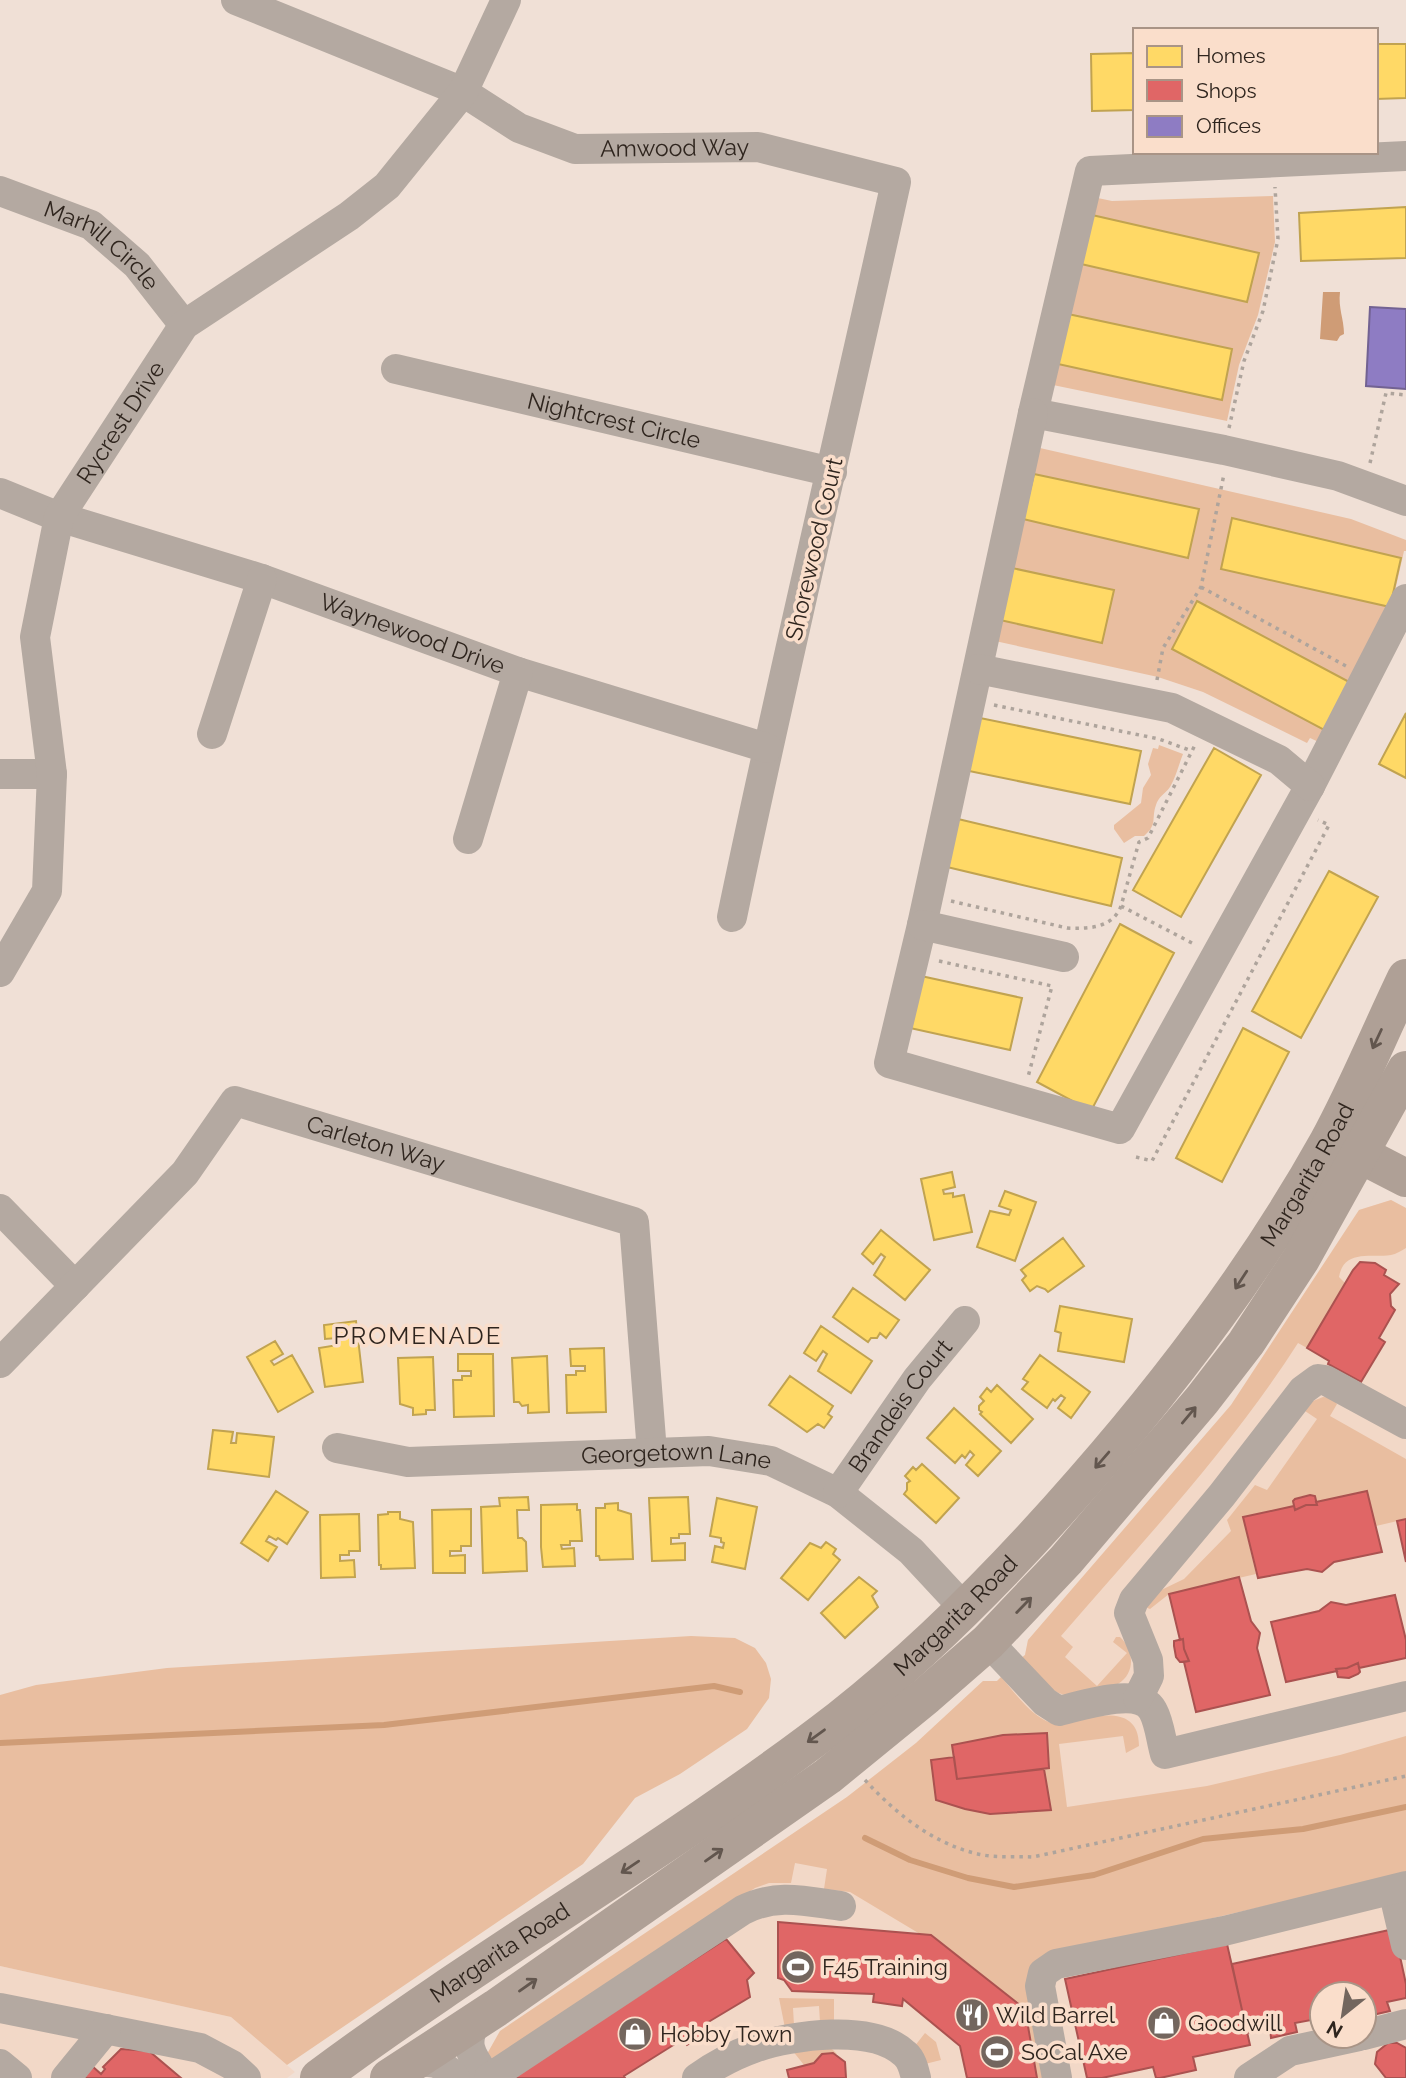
<svg xmlns="http://www.w3.org/2000/svg" width="1406" height="2078" font-family="Raleway,sans-serif">
<style>
.built{fill:#f2d8c7;fill-rule:evenodd}
.green{fill:#e9bea0}
.water{fill:#cf9c76}
.homes{fill:#ffd966;stroke:#c1a350;stroke-width:2}
.shops{fill:#e06666;stroke:#ab5250;stroke-width:2}
.offices{fill:#8e7cc3;stroke:#726292;stroke-width:2}
.lines{fill:none;stroke-linecap:round;stroke-linejoin:round}
.stream{stroke:#cf9c76;stroke-width:6}
.path{stroke:#aea49c;stroke-width:3.5;stroke-dasharray:3.5 5;stroke-linecap:butt}
.minor{stroke:#b4a9a1;stroke-width:30}
.major{stroke:#afa096;stroke-width:38}
.oneway{stroke:#62564e}
.labels{text-anchor:middle;stroke-width:7;stroke-linejoin:round;paint-order:stroke}
.street-label{font-size:23px;fill:#2f251e;stroke:#fadecb}
.poi-label{font-size:23px;fill:#2f251e;stroke:#fadecb;text-anchor:start}
.neighbourhood-label{font-size:24px;letter-spacing:2px;fill:#2f251e;stroke:#fadecb}
</style>
<rect width="100%" height="100%" fill="#f0e0d6"/>
<!-- built -->
<path class="built" d="M1391,1200l15,8v870h-949l30,-24 13,-23 347,-234 69,-54 67,-62h14l28,-26 3,-15 203,-235 128,-195zM1322,1994h42v42h-42z
M0,1966l231,51 64,55 -8,6h-287z"/>
<!-- green -->
<path class="green" d="M1273,196l2,46 -17,73 -19,50 -12,56 -174,-36 40,-188 19,4z
M1040,448l311,71 55,21v11h-2l-14,62 -67,131 -13,-6 -3,5 -104,-51 -45,-15 -163,-36z
M1159,745l24,9c-4,10 -7,23 -13,33 -4,6 -12,10 -14,18 -5,14 2,19 -12,31h-9l-11,7 -10,-14v-4l27,-22 2,-15 8,-13 -3,-11 5,-16 5,1z
M1391,1200l15,8v40c-5,3 -10,6 -15,7 -21,3 -47,-6 -52,22l6,6 -38,65 -9,-5c-68,106 -155,198 -237,293l12,11 -8,10 32,29 30,-33 -14,-11 3,-5h4c14,13 16,36 -2,47 -11,6 -37,9 -49,12 -20,-3 -35,-23 -49,-37l5,-4 3,-15 203,-235 128,-195z
M1323,1397l10,1 4,6 -7,12 76,43v60l-30,7 -10,-35 -50,11 -6,-7 -11,2 -6,4 1,5 -51,12 13,56 -87,20 -19,15 -5,-2 10,-14 29,-14 47,-48 -4,-11 28,-35 12,5 50,-71 -12,-8 8,-10z
M691,1636l44,2 20,10 11,15 5,16 -2,19 -22,31 -67,45 -45,24 -52,66 -296,201 -56,-48 -231,-51v-271l36,-10 131,-17z
M1001,1677c16,18 32,43 57,48 27,-6 81,-26 81,21l-13,7 -3,-17 -64,8 8,63 140,-21 133,-31 66,-19v138l-307,70 -53,10v124h-9l-4,-19 -67,14 -6,-27 25,-5 23,-45 -77,-61 -11,-1 -70,-42 -26,-3 3,-20 -32,-6 -4,20h-22l-14,5 -261,172 -7,-6 13,-23 347,-234 69,-54 67,-62h14z
M779,1998l55,1v22l-14,1 -1,-16 -26,2 1,17 -9,3z
M925,2033l11,9 5,18 -16,4 -11,-17z
M828,2045l9,9 -12,-1 -11,10 -10,2 -12,-15z"/>
<!-- water -->
<path class="water" d="M1323,292h17c-2,16 4,27 4,42l-4,2 -3,5 -17,-2z"/>
<!-- homes -->
<path class="homes" d="M1376,44h30v54l-30,1z
M1135,53v57l-43,1 -1,-57z
M1406,207v51l-105,3 -2,-48z
M1092,215l167,38 -12,49 -166,-38z
M1068,314l164,35 -10,51 -164,-36z
M1034,474l165,35 -11,49 -165,-39z
M1232,518l169,40 -11,49 -169,-38z
M1012,568l102,22 -12,53 -102,-23z
M1197,601l156,83 -25,48 -156,-83z
M1406,713v65l-27,-14z
M980,718l161,33 -11,53 -161,-33z
M1214,748l47,27 -80,142 -48,-27z
M958,819l164,39 -11,48 -164,-39z
M1329,871l49,26 -77,141 -49,-27z
M1120,924l54,29 -83,158 -54,-29z
M921,976l101,22 -12,52 -100,-22z
M1243,1028l46,24 -67,130 -46,-24z
M952,1172l3,15 -12,3 1,4 9,-1v4l11,-2 8,37 -38,8 -13,-61z
M1005,1191l31,11 -21,59 -38,-14 13,-36 19,4 2,-5 -12,-4z
M881,1230l49,40 -25,30 -31,-25 11,-18 -4,-3 -8,10 -11,-10z
M1063,1238l21,28 -36,26 -3,-3 -8,-3 -7,5 -8,-11 4,-4 -5,-6z
M853,1288l46,32 -13,18 -6,-5 -3,5h-6l-3,4 -35,-25z
M1060,1306l72,13 -8,43 -66,-11 3,-18 -6,-2z
M356,1321l7,61 -38,5 -6,-39 19,-3 -1,-7 -12,1 -1,-14z
M821,1326l51,35 -21,32 -33,-22 9,-17 -4,-3 -7,10 -12,-8z
M275,1341l8,13 -12,7 3,4 18,-10 21,37 -35,20 -31,-55z
M604,1348l2,64 -39,1 -1,-38h10v-4h9v-5h-14l-1,-17z
M458,1354h35l1,62 -40,1 -1,-37h9v-4h9v-5h-13z
M1040,1355l50,37 -19,26 -13,-10 7,-10 -4,-3 -6,6 -2,-2 -6,9 -25,-19 6,-7 -5,-3z
M547,1356l2,56 -21,1v-8l-6,1 -3,-4h-5l-2,-44z
M433,1357l2,53h-9v4l-13,1v-7l-13,-4 -2,-46z
M790,1376l43,30 -5,8 4,3 -8,11 -6,-4 -11,8 -38,-27z
M997,1385l36,34 -22,24 -31,-29 2,-2 -3,-2v-4l5,-5 -4,-4 7,-9 4,4z
M954,1408l47,43 -23,25 -12,-11 8,-10 -4,-4 -5,7 -3,-3 -7,8 -28,-25z
M213,1430l20,2 -2,11h5l1,-10 37,4 -5,40 -61,-8z
M922,1464l37,34 -23,25 -32,-29 3,-4v-7l3,-2 -5,-5 8,-9 3,3z
M276,1491l32,21 -21,32 -9,-6 -2,2 -7,-4 -3,5 11,6 -9,14 -27,-18z
M528,1497l1,13h-12l1,28h4l4,4 1,29 -44,2 -2,-66 19,-1 -1,-8z
M688,1497l2,37h-11v4h-8v6l14,-1v17l-33,1 -3,-63z
M717,1498l40,9 -12,62 -33,-7 3,-16 8,2 1,-5 -3,-1v-4l-11,-2z
M618,1503v7l13,4 2,45 -33,1 -1,-4h-3v-48h9v-4z
M577,1504v6h3l2,31h-12v4h-9l1,4 12,-1 1,18 -32,1 -2,-20v-42z
M471,1509v37h-10v5h-11v5l15,-1v18h-32l-1,-63z
M388,1512h12v7l13,3 2,46 -34,1v-4h-2l-1,-50 10,-1z
M359,1514l1,37h-11v4h-9v6l14,-1 1,17 -34,1 -1,-63z
M826,1542l10,7 -3,5 7,6 -32,40 -27,-22 29,-35 11,5z
M859,1577l18,14 -5,5 6,11 -33,31 -24,-25z"/>
<!-- shops -->
<path class="shops" d="M1360,1262l15,1 11,7 -2,5 15,9 -9,10 1,12 4,4 -16,28 6,4 -24,40 -33,-18 1,-3 -22,-13 46,-78z
M1367,1491l15,61 -48,10 -12,10 -15,-3 -49,9 -15,-61 51,-11 1,4 11,-5h11l-1,-3z
M1310,1495l5,1 2,9h-11l-11,5 -2,-9 2,-2z
M1406,1519v43l-9,-41z
M1239,1577l12,44 9,12 -3,15 13,47 -74,17 -12,-50 5,-1 -5,-12 -1,-10 -3,1 -11,-46z
M1395,1595l11,45v18l-47,10 -1,-5 -11,5 -11,1 1,2 -51,11 -15,-60 48,-11 12,-9 15,3z
M1183,1639l1,10 5,12 -9,1 -4,-5 -2,-11v-5z
M1358,1663l2,9 -2,2 -9,4 -11,-1 -2,-8 11,-1z
M1047,1733l2,35 -92,11 -5,-34 51,-10z
M954,1757l3,22 87,-10 7,41 -61,4 -25,-5 -29,-9 -5,-40z
M778,1922l153,13 94,74 12,69h-70l-7,-32 -57,-47 -1,7 -29,-4 1,-8 -82,-3 -8,-11 -6,-2z
M1394,1929l12,55v14l-19,4 3,9 -26,6v-23h-42v24l-27,5 2,9 -26,6 -1,-10 -23,5 -15,-69z
M726,1939l28,34 -7,7 3,17 -45,27 4,7 -22,14 -4,-6 -59,37 1,2h-115z
M1227,1944l23,101 -57,12 3,13 -36,8h-4l-3,-11 -51,11h-15l-22,-99z
M1388,2043h9l9,5v30h-20l-11,-14 2,-12z
M121,2049l28,2 32,27h-98l9,-12 9,8 4,-5 -2,-2z
M833,2053l12,9 1,16h-57l-2,-8 27,-7 8,-9z"/>
<!-- offices -->
<path class="offices" d="M1370,307l36,2v80l-40,-3z"/>
<g class="lines">
<!-- stream -->
<path class="stream" d="M0,1743l384,-18 330,-39 26,6
M865,1838l45,22 58,18 46,9 80,-12 109,-36 100,-10 103,-22"/>
<!-- path -->
<path class="path" d="M1229,428l15,-67 19,-50 15,-72 -3,-52
M1370,463l16,-70 20,2
M1201,587l145,79
M1157,680l6,-32 38,-61 23,-113
M994,705l165,34 33,12
M951,901l116,27c22,1 46,0 54,-22l18,-64 9,-4 47,-93
M1121,906l73,38
M939,961l113,25 -24,91
M1136,1157l16,4 177,-336 -11,-5
M865,1780c32,35 71,66 118,75 16,3 34,1 50,2l373,-81"/>
<!-- minor -->
<g class="minor">
<path id="s1" d="M236,0l227,92 56,36 56,21 183,-2 138,35c-54,245 -113,489 -164,735"/>
<path d="M1406,156l-316,15 -57,242 191,37 114,26 68,25"/>
<path id="s2" d="M0,191l91,34 46,40 47,60"/>
<path id="s3" d="M396,369l436,103"/>
<path d="M1033,413l-111,512 -33,138 231,66 190,-343 96,-187"/>
<path id="s4" d="M0,493l59,24 203,62 256,93 249,76"/>
<path d="M978,669l194,39 107,52 31,26"/>
<path d="M212,734l50,-155"/>
<path d="M0,774h52"/>
<path d="M468,839l50,-167"/>
<path d="M922,925l142,32"/>
<path id="s5" d="M0,972l47,-81 5,-117 -17,-137 24,-120 125,-192 165,-109 38,-30 76,-94 43,-92"/>
<path d="M0,1209l75,77"/>
<path id="s6" d="M0,1363l185,-190 50,-72 399,121 18,230"/>
<path id="s7" d="M337,1448l71,14 301,-11 62,10 67,32 73,58 53,57"/>
<path id="s8" d="M838,1493l79,-114 48,-58"/>
<path d="M988,1642l57,60 14,9c23,-5 81,-26 94,0 7,13 8,30 12,43l241,-58"/>
<path d="M1138,1698l11,-22 -1,-16 -19,-47 5,-13 88,-105 81,-105 15,-11 7,1 81,44"/>
<path d="M1393,1890l13,55"/>
<path d="M0,2008l200,40 32,17 14,13"/>
<path d="M478,2019c-17,25 -6,37 9,59"/>
<path d="M1364,2035l42,-11"/>
<path d="M0,2064l17,14"/>
<path d="M411,2064c20,-4 31,-3 44,14"/>
<path d="M66,2078l40,-49"/>
<path d="M489,2078l254,-168c34,-17 62,-9 98,-4"/>
<path d="M697,2078c17,-12 37,-23 57,-30 38,-13 119,-25 151,6 7,6 9,16 11,24"/>
<path d="M1057,2078l-17,-92 3,-13 13,-9 168,-33 182,-45"/>
<path d="M1249,2078l41,-27 69,-15"/>
</g>
<!-- major -->
<g class="major">
<path d="M1338,1143l68,35"/>
<path id="s9" d="M319,2078c169,-126 354,-230 521,-359 89,-70 169,-152 243,-237 92,-105 177,-218 245,-340 29,-53 52,-110 78,-164"/>
<path d="M389,2078l107,-70 332,-232 98,-80 62,-54 78,-82 136,-160 44,-57 55,-84 105,-189"/>
</g>
</g>
<!-- one-way arrows -->
<defs><path id="oneway-shaft" d="M-6 0H5M1.5-3L5.5 0L1.5 3" fill="none" stroke-width="1.6" stroke-linecap="round" stroke-linejoin="round" transform="scale(1.75)"/></defs>
<g class="oneway">
<use href="#oneway-shaft" transform="translate(1377 1039) rotate(115)"/>
<use href="#oneway-shaft" transform="translate(1241 1280) rotate(123)"/>
<use href="#oneway-shaft" transform="translate(1189 1415) rotate(-50)"/>
<use href="#oneway-shaft" transform="translate(1102 1460) rotate(131)"/>
<use href="#oneway-shaft" transform="translate(1024 1605) rotate(-46)"/>
<use href="#oneway-shaft" transform="translate(816 1736) rotate(144)"/>
<use href="#oneway-shaft" transform="translate(714 1855) rotate(-35)"/>
<use href="#oneway-shaft" transform="translate(630 1867) rotate(146)"/>
<use href="#oneway-shaft" transform="translate(528 1985) rotate(-35)"/>
</g>
<!-- icons -->
<defs>
<g id="stadium-disc" transform="scale(1.75)"><circle r="9.5" fill="#73665e" stroke="#fadecb"/><path d="M0-5a6.5 5 0 1 0 0 10a6.5 5 0 1 0 0-10ZM-3.5-1.8h7v3.6h-7Z" fill="#fff"/></g>
<g id="restaurant-disc" transform="scale(1.75)"><circle r="9.5" fill="#73665e" stroke="#fadecb"/><path d="M-5-6h1v4h1v-4h1v4h1v-4h1v5L-1.5 .5V6h-2V.5L-5-1ZM5-6V6H3V1.5H1.5Q1.5-4 5-6Z" fill="#fff"/></g>
<g id="shop-disc" transform="scale(1.75)"><circle r="9.5" fill="#73665e" stroke="#fadecb"/><path d="M-5-2.5h2.3a2.7 3.5 0 0 1 5.4 0H5L5.5 6h-11ZM-1.5-2.5h3a1.5 2.3 0 0 0-3 0Z" fill="#fff"/></g>
</defs>
<g fill-rule="evenodd">
<use href="#stadium-disc" x="798" y="1967"/>
<use href="#restaurant-disc" x="972" y="2015"/>
<use href="#shop-disc" x="1164" y="2023"/>
<use href="#shop-disc" x="635" y="2034"/>
<use href="#stadium-disc" x="997" y="2052"/>
</g>
<g class="labels">
<!-- street labels -->
<g class="street-label">
<text dy="8" stroke="none"><textPath href="#s1" startOffset="471">Amwood Way</textPath></text>
<text dy="8" stroke="none"><textPath href="#s2" startOffset="117">Marhill Circle</textPath></text>
<text dy="8" stroke="none"><textPath href="#s3" startOffset="224">Nightcrest Circle</textPath></text>
<text dy="8" stroke="none"><textPath href="#s5" startOffset="584">Rycrest Drive</textPath></text>
<text transform="translate(814 549) rotate(-77)" y="8">Shorewood Court</text>
<text dy="8" stroke="none"><textPath href="#s4" startOffset="436">Waynewood Drive</textPath></text>
<text dy="8" stroke="none"><textPath href="#s6" startOffset="500">Carleton Way</textPath></text>
<text dy="8" stroke="none"><textPath href="#s9" startOffset="1354">Margarita Road</textPath></text>
<text dy="8" stroke="none"><textPath href="#s8" startOffset="107">Brandeis Court</textPath></text>
<text dy="8" stroke="none"><textPath href="#s7" startOffset="341">Georgetown Lane</textPath></text>
<text dy="8" stroke="none"><textPath href="#s9" startOffset="788">Margarita Road</textPath></text>
<text dy="8" stroke="none"><textPath href="#s9" startOffset="220">Margarita Road</textPath></text>
</g>
<!-- poi labels -->
<g class="poi-label">
<text x="822" y="1975">F45 Training</text>
<text x="996" y="2023">Wild Barrel</text>
<text x="1188" y="2031">Goodwill</text>
<text x="660" y="2042">Hobby Town</text>
<text x="1021" y="2060">SoCal Axe</text>
</g>
<!-- neighbourhood labels -->
<g class="neighbourhood-label">
<text x="418" y="1344">PROMENADE</text>
</g>
</g>
<!-- legend -->
<rect x="1133" y="28" width="245" height="126" fill="#fadecb" stroke="#a99486" stroke-width="2"/>
<rect x="1147" y="46" width="35" height="21" fill="#ffd966" stroke="#a99486" stroke-width="2"/>
<text x="1196" y="63" font-size="21" fill="#2f251e">Homes</text>
<rect x="1147" y="80" width="35" height="21" fill="#e06666" stroke="#a99486" stroke-width="2"/>
<text x="1196" y="98" font-size="21" fill="#2f251e">Shops</text>
<rect x="1147" y="116" width="35" height="21" fill="#8e7cc3" stroke="#a99486" stroke-width="2"/>
<text x="1196" y="133" font-size="21" fill="#2f251e">Offices</text>
<!-- north arrow -->
<g transform="translate(1343 2015) rotate(210)"><circle r="33" fill="#fadecb" stroke="#a99486" stroke-width="2"/>
<path d="M0-5L12 26L0 18L-12 26Z" fill="#73665e"/>
<text y="-10" font-size="19" font-weight="bold" text-anchor="middle" fill="#2f251e">N</text>
</g>
</svg>
